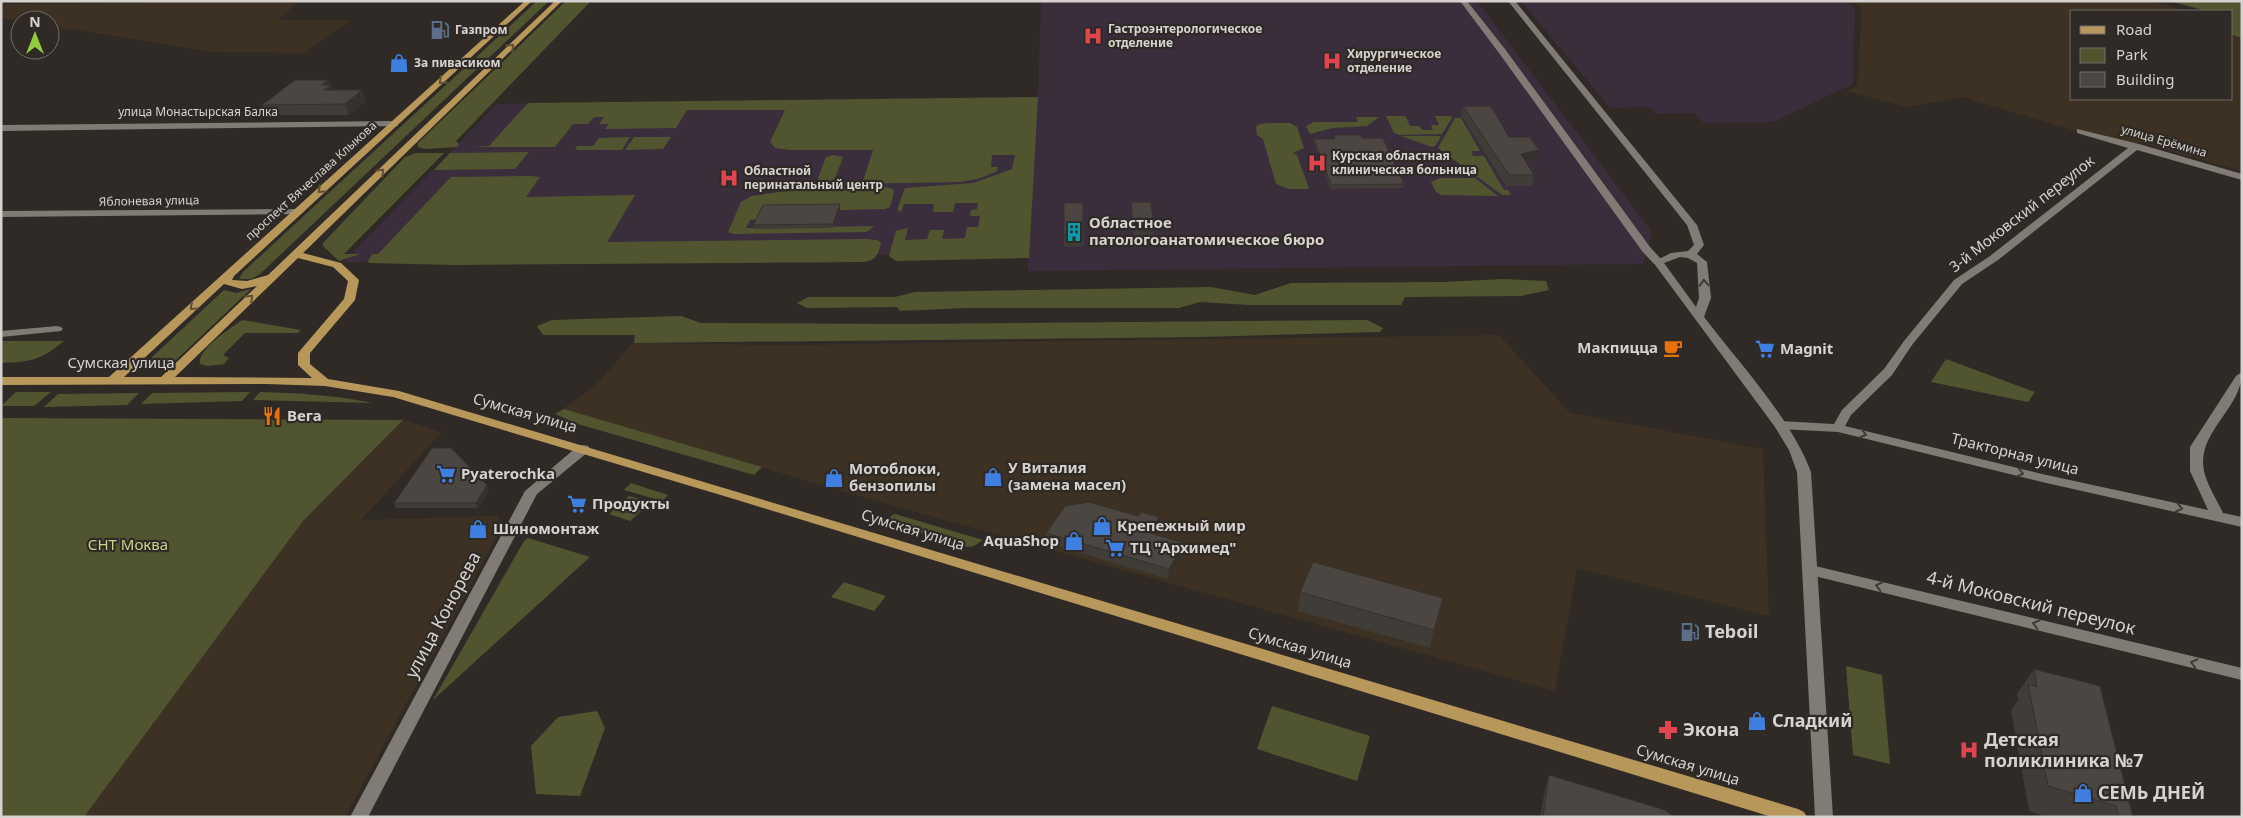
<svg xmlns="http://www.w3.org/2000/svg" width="2243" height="818" font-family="'Noto Sans',sans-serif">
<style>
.industrial{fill:#3c3122}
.medical{fill:#3a2e3c}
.green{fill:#505530}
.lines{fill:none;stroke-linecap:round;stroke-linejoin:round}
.street{fill:#817b76;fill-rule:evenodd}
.secondary{fill:#817b76;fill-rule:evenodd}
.primary{fill:#b8975a;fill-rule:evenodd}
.wall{fill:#403c38}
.shaded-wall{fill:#34312e}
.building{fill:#4b4641;stroke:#34312e}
.oneway{stroke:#5f5038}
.oneway2{stroke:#3f3a36}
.labels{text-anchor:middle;stroke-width:4.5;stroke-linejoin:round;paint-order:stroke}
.far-poi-label{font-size:12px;font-weight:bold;fill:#d5d2cf;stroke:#2f2a26;text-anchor:start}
.far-street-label{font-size:12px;fill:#d5d2cf;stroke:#2f2a26}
.street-label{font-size:15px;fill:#d5d2cf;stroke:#2f2a26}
.poi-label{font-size:15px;font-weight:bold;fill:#d5d2cf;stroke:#2f2a26;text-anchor:start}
.park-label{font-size:15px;fill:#c9d38b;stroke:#2f2a26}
.near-street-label{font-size:18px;fill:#d5d2cf;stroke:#2f2a26}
.near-poi-label{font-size:18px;font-weight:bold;fill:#d5d2cf;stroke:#2f2a26;text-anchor:start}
</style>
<rect width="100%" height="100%" fill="#2f2a26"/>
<!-- industrial -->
<path class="industrial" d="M147,1h152l-21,19h73l-47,33 -90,-1 -164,-26v-6l-30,1 -19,-3v-14l139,-1z
M1852,1h300l31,9 1,1h-112v88h160v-64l10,3v133l-103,-29 -10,5 -167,-50 -56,10 -59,-16 10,-5 5,-78z
M1499,335l71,78 193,36 6,167 -192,-48 -22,123 -703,-197 -289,-85 32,-23 38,-43 158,2z
M403,420l39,12 -81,88 137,-4 4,11 -157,290h-261l219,-296z"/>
<!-- medical -->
<path class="medical" d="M1041,1h436l175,231 -9,32 -615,7v-18l-684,9 153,-158 541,-7z
M1521,1h324l10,8 -2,75 -80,38 -69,1 -10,-10 -37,1 -8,-7 -39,1z"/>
<!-- green -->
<path class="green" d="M537,1h12l-289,273 -9,5h-12l4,-7z
M566,1h25l-135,140 3,3 -2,3 -32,2 -7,-2v-4z
M2170,1h72v37l-10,-3v-24h-26z
M1038,97l-9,161 -133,3 -7,-5 7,-25 12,-3 -3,12 22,-1 3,-9h14l-2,9 23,-1 2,-11h11l2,-11h-10l1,-6 6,-1 1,-6h-23l-2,9h-20l1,-8h-30l-3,8 -4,-2 8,-22 68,-5 39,-14 3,-14h-23l-1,12h7l-1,4 -16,7 -20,4 -115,2 -1,-3h18l10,-31h-83l-15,-2 -5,-6 15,-32h-98l-11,18 -71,1 4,-5h-10l5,-7h-10l-6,7h-15l-18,23h-84l18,-1 39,-43z
M1386,116h19l5,10h10l2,4h11l-2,-5h8l-4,-9h16l1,2 -10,16 -43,1 -5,-2z
M1356,117h23l-12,9 -34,2 -23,6 -4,-8 8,-4h44z
M1455,118h6l19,33h-9l2,5h11l20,34h4l3,5h-9l-64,-47z
M1266,123h24l7,4 7,21 -11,5 4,2 12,34h-20l-13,-5 -13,-45 -6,-4 -1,-7 1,-3z
M1401,136h38l2,1 -6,9 -3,1z
M630,137l-8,13h-44l-3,-2 2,-2h16l6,-8z
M634,137h37l-8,12 -38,1z
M529,152l-14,17 -81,1 16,-17z
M416,153h28l-100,101h16l-21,7 -16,-15v-3l82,-86z
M833,155l10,2 -9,24c-6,3 -12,4 -17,0l9,-24z
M530,176l10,1 -14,20 109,-2 -28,47 259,-3 11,1 4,3c-3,12 -5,17 -17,19l-409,3 -86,-2 -1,-2 4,-7h6l73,-77z
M1440,178h35l23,18 -56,-1 -6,-3 -5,-10z
M886,187l7,2 1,3 -4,15 -5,2 -45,1v-2l-90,12 -4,8 128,-2 -7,6 -133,2 -6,-2 13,-30 11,-6 56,-8z
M1503,279l43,2 3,9 -28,6 -116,1 -4,8h-152l-49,-3 -21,6h-214l-65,3 -3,-4 -90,1 -10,-5 11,-6h87l20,-5 296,-5 44,8 36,-12 154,-1z
M251,289l-76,72 -19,7 -10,-1 4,-8 74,-69 12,3z
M681,316l20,7 204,1 462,-4 16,8 -3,4 -180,5 -566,6 1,-8h-92l-6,-9 15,-6z
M242,320l59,10 -3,3h-53l-22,22 6,3 -5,6 -17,2 -7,-2c-3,-15 31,-36 42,-44z
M1,341h63c-23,19 -33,21 -63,22z
M1946,359l89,33 -7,10 -97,-20z
M16,392h35l-17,14h-33z
M250,392l-8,9 -101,3 11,-11z
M260,392c38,1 75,3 112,11l-119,-3z
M139,393l-12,12 -83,2 14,-13z
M564,409l198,58 -8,8 -176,-51 -23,-10z
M1,418l402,2 -100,101 -219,296h-83z
M631,483l37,12 -6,6 -38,-11z
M629,496l22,6 -21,19 -21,-7z
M895,514l88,26 -9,6 -7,1 -73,-22 -5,-4 2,-5z
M528,538l62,19 -157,143 91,-159z
M844,582l42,14 -12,15 -43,-14z
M1846,666l36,9 8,89 -37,-9z
M1272,706l98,30 -13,45 -100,-32z
M597,711l8,17 -25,68 -44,-2 -5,-48 27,-29z"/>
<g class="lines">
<!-- street -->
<path class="street" d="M1460,1h7l38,48 145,198 12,13v4h-8l-12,-13 -143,-198z
M395,121l3,1v4l-397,5v-6z
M2077,129l62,15 103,30v6l-105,-30 -139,110 -36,24 -50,61 -20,30 -41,40 -6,11 197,48 166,36 -18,-39v-24l46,-71 6,-4c0,37 -46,60 -38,99 3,14 13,29 19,42l19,4v10l-200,-45 -204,-50 -58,-3 -6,-4 6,-4 54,3 8,-14 42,-41 20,-28 50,-61 36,-24 138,-108 -51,-15z
M298,209l5,3 -2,2 -300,3v-6z
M57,326l4,1 2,2 -2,2 -60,6v-6z
M1811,565l431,103v12l-436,-106 -2,-4 2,-4z"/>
<!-- secondary -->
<path class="secondary" d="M1508,1h7l182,224 7,20 -7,9 10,8 4,36 -7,19c35,46 87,101 107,155l22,345h-18l-18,-345 -8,-22 -14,-23 -122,-165 18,-9 17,-2 6,-6 -7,-20zM1680,257l8,1 9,5 2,35 -3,9 -32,-44z
M583,445l5,1 2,3 -2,3 -51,42 -169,323h-18l175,-326 53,-45z"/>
<!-- primary -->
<path class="primary" d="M525,1h7l-298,275 -2,4 15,1 21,-6 287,-274h7l-259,252 38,10 18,17 -4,20 -45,53v11l18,15 71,12 1399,418 6,3 3,5h-35l-1038,-318 -341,-102 -68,-11 -59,-2 -265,1v-8h108zM298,258l35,9 15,14 -4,18 -46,54v12l14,13 -137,-1zM224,284l18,5 15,-3 -96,91h-37z"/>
</g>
<!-- wall -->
<path class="wall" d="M328,80l6,10h28l4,11 -17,14h-83l-4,-10z
M1463,106l46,31 28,24 -10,3 7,11 -2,11h-26l-44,-69z
M1334,135l28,3 42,46 -1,4 -73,1 -16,-46v-4h20z
M1131,202l23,29v12h-20l-3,-29z
M1083,203l1,43 -20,1v-12z
M840,208l-7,20 -79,1 -1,-4z
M489,490l-11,18h-82l-2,-5z
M1159,526l-5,8 30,9 -1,9 -15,27 -122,-36v-10z
M1300,592l143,6 -4,18 -9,32 -132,-37z
M2034,669l99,148h-86l-18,-6 -18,-101 7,-10 -1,-6z
M1549,775l125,42h-134l5,-27z"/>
<!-- shaded-wall -->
<path class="shaded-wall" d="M328,80l3,5 5,10 -12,-5 -2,-5z
M362,90l4,11 -17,14 -4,-11z
M1539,150l-2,11 -18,5 2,-12z
M840,204v4l-7,20v-4z
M487,485l2,5 -11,18 -2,-5z
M1159,517v9l-10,16 1,-9z
M1184,543l-1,9 -15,27 1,-10z
M1443,598l-4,18 -9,32 4,-18z"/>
<!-- building -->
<path class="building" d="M295,80h33l-6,5h9l-7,5h38l-17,14 -83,1z
M1463,106h28l18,31h21l9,13 -18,4 13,21h-25z
M1334,135h26l2,3h21l21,46 -73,1 -17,-46h21z
M1131,202h20l3,29h-20z
M1064,203h19v31l-19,1z
M840,204l-7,20 -80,1 10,-20z
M432,448h19l36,37 -11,18h-82z
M1089,502l49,14 3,-4 18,5 -9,16 34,10 -15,26 -123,-36 19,-27z
M1313,562l130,36 -9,32 -134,-38z
M2034,669l66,17 33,131h-14l-3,-11 -68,-20 -20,-102 9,3z
M1549,775l116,35 9,7h-131z"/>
<!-- one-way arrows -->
<defs><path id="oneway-chevron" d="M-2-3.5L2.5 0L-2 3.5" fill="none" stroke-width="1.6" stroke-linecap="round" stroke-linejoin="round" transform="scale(1.25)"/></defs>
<g class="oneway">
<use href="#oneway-chevron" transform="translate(511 47) rotate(-44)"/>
<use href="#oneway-chevron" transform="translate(442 81) rotate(138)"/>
<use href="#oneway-chevron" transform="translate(381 172) rotate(-44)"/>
<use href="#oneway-chevron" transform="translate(321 190) rotate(138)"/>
<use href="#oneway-chevron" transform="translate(250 298) rotate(-44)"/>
<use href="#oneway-chevron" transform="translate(193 307) rotate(138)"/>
</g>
<g class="oneway2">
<use href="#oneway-chevron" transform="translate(1704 283) rotate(-94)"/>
<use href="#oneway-chevron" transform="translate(1863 434) rotate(14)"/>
<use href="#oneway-chevron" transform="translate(2020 473) rotate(14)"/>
<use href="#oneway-chevron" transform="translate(2179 508) rotate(12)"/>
<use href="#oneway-chevron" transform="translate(1879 586) rotate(-166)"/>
<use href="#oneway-chevron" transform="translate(2036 624) rotate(-166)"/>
<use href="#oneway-chevron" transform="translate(2194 663) rotate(-166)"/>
</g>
<!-- icons -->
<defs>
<g id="fuel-bare" transform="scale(1.5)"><path d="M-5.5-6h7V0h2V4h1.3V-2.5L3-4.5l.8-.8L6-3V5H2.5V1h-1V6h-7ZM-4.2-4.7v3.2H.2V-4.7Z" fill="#5c6f8a" stroke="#2f2a26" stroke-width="2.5" paint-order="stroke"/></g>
<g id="hospital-bare" transform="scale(1.5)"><path d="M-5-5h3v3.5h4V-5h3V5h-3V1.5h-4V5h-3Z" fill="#e0444e" stroke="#2f2a26" stroke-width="2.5" paint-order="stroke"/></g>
<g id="shop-bare" transform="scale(1.5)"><path d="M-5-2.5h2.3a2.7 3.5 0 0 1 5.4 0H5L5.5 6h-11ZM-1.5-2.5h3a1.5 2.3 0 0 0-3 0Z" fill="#3f7fe0" stroke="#2f2a26" stroke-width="2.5" paint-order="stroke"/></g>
<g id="building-bare" transform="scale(1.5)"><path d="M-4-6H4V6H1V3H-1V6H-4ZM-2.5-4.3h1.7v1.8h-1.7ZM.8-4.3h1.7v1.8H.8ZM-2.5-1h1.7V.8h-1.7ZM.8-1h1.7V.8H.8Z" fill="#0f9aa8" stroke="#2f2a26" stroke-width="2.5" paint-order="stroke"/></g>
<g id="cafe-bare" transform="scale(1.5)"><path d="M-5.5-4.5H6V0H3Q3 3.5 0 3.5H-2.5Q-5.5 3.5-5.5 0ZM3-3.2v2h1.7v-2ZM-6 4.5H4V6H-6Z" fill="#e8710a" stroke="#2f2a26" stroke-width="2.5" paint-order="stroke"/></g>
<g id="supermarket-bare" transform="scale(1.5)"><path d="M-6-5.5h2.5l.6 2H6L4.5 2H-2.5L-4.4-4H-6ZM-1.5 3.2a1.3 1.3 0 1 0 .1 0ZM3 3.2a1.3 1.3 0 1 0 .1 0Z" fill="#3f7fe0" stroke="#2f2a26" stroke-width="2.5" paint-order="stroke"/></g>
<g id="restaurant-bare" transform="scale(1.5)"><path d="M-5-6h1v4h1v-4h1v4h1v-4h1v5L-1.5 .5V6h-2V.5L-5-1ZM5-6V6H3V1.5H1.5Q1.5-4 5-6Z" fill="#e8710a" stroke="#2f2a26" stroke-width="2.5" paint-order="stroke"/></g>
<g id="pharmacy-bare" transform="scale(1.5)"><path d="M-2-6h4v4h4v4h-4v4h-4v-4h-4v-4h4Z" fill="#e0444e" stroke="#2f2a26" stroke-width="2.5" paint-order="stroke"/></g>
</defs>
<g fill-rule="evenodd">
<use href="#fuel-bare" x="440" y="30"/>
<use href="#hospital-bare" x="1093" y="36"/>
<use href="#hospital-bare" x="1332" y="61"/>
<use href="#shop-bare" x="399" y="63"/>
<use href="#hospital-bare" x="1317" y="163"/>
<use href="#hospital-bare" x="729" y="178"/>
<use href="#building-bare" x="1074" y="232"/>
<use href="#cafe-bare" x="1673" y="348"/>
<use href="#supermarket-bare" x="1765" y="349"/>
<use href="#restaurant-bare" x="272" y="416"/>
<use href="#supermarket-bare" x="446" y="474"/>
<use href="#shop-bare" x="993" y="477"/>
<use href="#shop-bare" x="834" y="478"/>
<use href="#supermarket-bare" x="577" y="504"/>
<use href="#shop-bare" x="1102" y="526"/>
<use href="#shop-bare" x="478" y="529"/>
<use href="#shop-bare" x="1074" y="541"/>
<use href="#supermarket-bare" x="1115" y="548"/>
<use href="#fuel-bare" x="1690" y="632"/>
<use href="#shop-bare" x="1757" y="721"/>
<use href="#pharmacy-bare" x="1668" y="730"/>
<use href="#hospital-bare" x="1969" y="750"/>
<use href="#shop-bare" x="2083" y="793"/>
</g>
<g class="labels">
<!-- far-poi labels -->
<g class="far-poi-label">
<text x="1108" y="33">Гастроэнтерологическое<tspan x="1108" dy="14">отделение</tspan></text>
<text x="455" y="34">Газпром</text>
<text x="1347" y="58">Хирургическое<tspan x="1347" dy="14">отделение</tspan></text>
<text x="414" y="67">За пивасиком</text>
<text x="1332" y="160">Курская областная<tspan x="1332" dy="14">клиническая больница</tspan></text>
<text x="744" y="175">Областной<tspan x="744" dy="14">перинатальный центр</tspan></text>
</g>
<!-- far-street labels -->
<g class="far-street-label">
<text x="198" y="116">улица Монастырская Балка</text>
<text transform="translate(2164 141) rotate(16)" y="4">улица Ерёмина</text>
<text transform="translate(311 181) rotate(-42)" y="4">проспект Вячеслава Клыкова</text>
<text transform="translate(149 201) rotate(-1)" y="4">Яблоневая улица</text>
</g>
<!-- street labels -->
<g class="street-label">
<text transform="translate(2022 214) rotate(-38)" y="5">3-й Моковский переулок</text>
<text x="121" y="368">Сумская улица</text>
<text transform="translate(525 413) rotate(16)" y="5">Сумская улица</text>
<text transform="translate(2015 454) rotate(14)" y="5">Тракторная улица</text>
<text transform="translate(913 530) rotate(17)" y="5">Сумская улица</text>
<text transform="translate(1300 648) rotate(17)" y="5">Сумская улица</text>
<text transform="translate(1688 765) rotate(17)" y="5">Сумская улица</text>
</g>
<!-- poi labels -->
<g class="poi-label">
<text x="1089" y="228">Областное<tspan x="1089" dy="17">патологоанатомическое бюро</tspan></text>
<text x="1658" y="353" text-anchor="end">Макпицца</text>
<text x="1780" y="354">Magnit</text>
<text x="287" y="421">Вега</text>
<text x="1008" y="473">У Виталия<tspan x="1008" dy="17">(замена масел)</tspan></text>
<text x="849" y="474">Мотоблоки,<tspan x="849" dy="17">бензопилы</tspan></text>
<text x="461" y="479">Pyaterochka</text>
<text x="592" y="509">Продукты</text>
<text x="1117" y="531">Крепежный мир</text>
<text x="493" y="534">Шиномонтаж</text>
<text x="1059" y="546" text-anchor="end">AquaShop</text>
<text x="1130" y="553">ТЦ "Архимед"</text>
</g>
<!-- park labels -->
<g class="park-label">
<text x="128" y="550">СНТ Моква</text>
</g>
<!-- near-street labels -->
<g class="near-street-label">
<text transform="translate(2031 603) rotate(14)" y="6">4-й Моковский переулок</text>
<text transform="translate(443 615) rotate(-62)" y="6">улица Конорева</text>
</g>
<!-- near-poi labels -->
<g class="near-poi-label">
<text x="1705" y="638">Teboil</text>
<text x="1772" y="727">Сладкий</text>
<text x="1683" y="736">Экона</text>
<text x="1984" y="746">Детская<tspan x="1984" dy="21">поликлиника №7</tspan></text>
<text x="2098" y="799">СЕМЬ ДНЕЙ</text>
</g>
</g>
<!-- border -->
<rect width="2243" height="818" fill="none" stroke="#d5d2cf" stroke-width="5"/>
<!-- legend -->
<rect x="2070" y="10" width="162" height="90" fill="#2f2a26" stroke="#716d6a"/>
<rect x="2080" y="26" width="25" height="8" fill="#b8975a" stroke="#716d6a"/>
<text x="2116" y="35" font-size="15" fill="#d5d2cf">Road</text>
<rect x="2080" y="48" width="25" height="15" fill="#505530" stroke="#716d6a"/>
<text x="2116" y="60" font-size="15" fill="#d5d2cf">Park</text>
<rect x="2080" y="72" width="25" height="15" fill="#4b4641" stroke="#716d6a"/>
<text x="2116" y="85" font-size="15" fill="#d5d2cf">Building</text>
<!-- north arrow -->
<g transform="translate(35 35)"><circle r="24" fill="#2f2a26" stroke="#716d6a"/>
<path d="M0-4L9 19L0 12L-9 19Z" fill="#93cd3d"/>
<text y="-8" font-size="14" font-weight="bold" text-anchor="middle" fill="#d5d2cf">N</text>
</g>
</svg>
